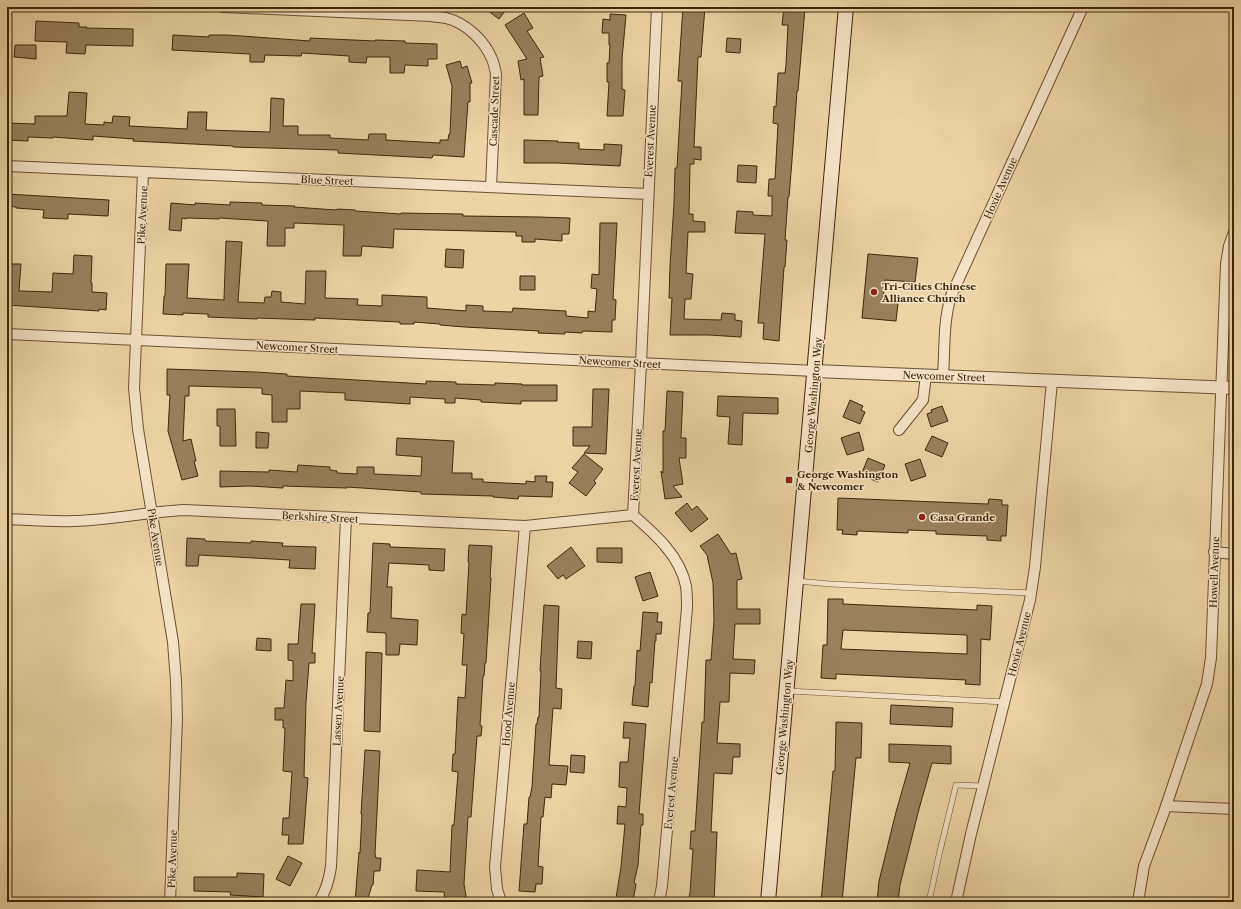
<svg xmlns="http://www.w3.org/2000/svg" width="1241" height="909" font-family="'Libre Caslon Text',serif">
<style>
.building{fill:#99815a;stroke:#3f270a;fill-rule:evenodd}
.lines{fill:none;stroke-linecap:round;stroke-linejoin:round}
.service-casing{stroke:#6a5230;stroke-width:6}
.minor-casing{stroke:#6a5230;stroke-width:12}
.tertiary-casing{stroke:#6a5230;stroke-width:14}
.secondary-casing{stroke:#3f270a;stroke-width:16}
.service{stroke:#f3e3c4;stroke-width:5}
.minor{stroke:#f3e3c4;stroke-width:10}
.tertiary{stroke:#f3e3c4;stroke-width:12}
.secondary{stroke:#f3e3c4;stroke-width:14}
.poi-dot{fill:#8f2418;stroke:#f3e3c4;stroke-width:1.5}
.labels{text-anchor:middle;stroke-width:3;stroke-linejoin:round;paint-order:stroke}
.street-label{font-size:10px;fill:#3f270a;stroke:#f3e3c4}
.poi-label{font-size:10px;font-weight:bold;fill:#3f270a;stroke:#f3e3c4;text-anchor:start}
</style>
<rect width="100%" height="100%" fill="#ecd4a4"/>
<filter id="stains"><feTurbulence type="fractalNoise" baseFrequency=".005" numOctaves="4"/><feColorMatrix values="0 0 0 0 .2 0 0 0 0 .09 0 0 0 0 .02 0 0 0 .5 -.17"/></filter>
<radialGradient id="worn" r=".72"><stop offset=".6" stop-color="#630" stop-opacity="0"/><stop offset="1" stop-color="#630" stop-opacity=".3"/></radialGradient>
<!-- building -->
<path class="building" d="M483,7h25l-9,12z
M683,7h22l-4,50h-3l-4,90h7v13l-7,-1v5h-4l-1,50h4v7l12,1v10h-17l-2,41 7,1 -2,25h-6l-1,20 37,1 1,-7 13,1v6l7,1 -1,16 -32,-2h-39l2,-37h-3l1,-32 4,-63 1,-35h2l5,-87h-4z
M784,7l21,1 -7,83h-1l-5,69 -3,37h-1l-3,43h2l-2,27h-1l-5,74 -16,-2 1,-16h-6l7,-89 -30,-1 2,-22 16,1v3l19,1v-20h-4l1,-17h6l3,-55 -5,-1 1,-17 2,1 2,-34h7l1,-8 2,-40h-6z
M524,13l9,15 -6,3 17,26 -4,1 3,18 -4,1 -1,38h-14v-36l-3,1 -3,-19 9,-2 -22,-34z
M610,14l16,1 -4,44v30l3,1 -2,26h-16l2,-34h-2v-19h2l1,-18h-1v-12h-7l1,-14 7,1z
M36,21l43,2v4h8l-1,1 47,1v17l-47,-1 -1,9 -19,-1 1,-11 -32,-1z
M173,35l36,2v-2h19l82,6v-3l65,3v-1l30,1v2l32,1v15h-9v7l-23,-1 -1,8h-14v-16h-23l-1,6 -17,-1v-6l-47,-3 -1,3 -36,-1 -1,7h-14v-8l-78,-4z
M727,38l14,1 -1,14 -14,-1z
M15,45h21v14l-22,-2z
M460,61l2,7 5,-2 5,17h-2v19h-2l-4,55 -31,-2 -1,3 -94,-5v-3l-105,-3v-1l-100,-5 1,-2 -41,-3v4l-40,-3v1l-25,-1v4l-21,-1v-17l28,1v-8h32l2,-24 18,1 -2,31 19,1v-3l8,1 1,-7 17,1 -1,9 58,3 1,-17h19l-1,18 64,2 1,-34 13,1 -1,27h15v9h32v3l38,2 1,-6h17v6l54,3v-3h8l1,-6h1l2,-48 -6,-21z
M524,140l34,1 -1,1 22,1v6l25,1v-6l18,1 -2,21 -63,-3h-33z
M738,165l19,1 -1,17 -19,-1z
M7,194l102,6 -1,16 -40,-2v5l-25,-1 1,-8 -28,-2v-1l-9,-1z
M230,202l32,1v2l33,1 -1,1 42,3 1,-1 18,1v1l46,3v-1l62,1v2l76,1 31,1 -1,16h-7v7l-27,-2v3h-13v-6h-6v-4l-122,-3 -1,19 -31,-2 -1,10h-18l1,-31 -50,-2v5h-9v18h-18l1,-25 -49,-3v1l-33,-1v1l-4,-1 -1,13 -12,-1 2,-27 24,2v-2l35,2z
M600,223h17l-4,76 3,1 -1,20h-3v12l-29,-1 -1,2 -17,-1v2l-27,-1 1,-2 -74,-4 -25,-2v-1l-26,-2v2h-14v-2l-85,-4v2l-58,-2v1l-49,-2v-3l-25,-1v2l-20,-1 1,-18h1l1,-32h23l-2,34 37,2 2,-59 16,1 -4,60 26,1 1,-6h6l1,-6 9,1v10l24,2 1,-33h20l-1,27 33,1 -1,6 25,1v-11l45,2v11l39,3v-6l17,1v5l29,1 1,-4 17,1 36,2v5l22,2v-7l7,1 2,-23 -6,-1 1,-14 7,1z
M446,249l18,1 -1,18 -18,-1z
M868,254l50,4 -3,24 -30,-2 -2,21 15,2 -2,18 -34,-3z
M74,255l18,1 -1,27h1v9l15,1 -1,17 -7,-1v2l-92,-6v-41h14l-2,27 33,1 1,-19 20,1z
M520,276h15v14h-15z
M167,369l88,3 32,2v2l139,8v-3l30,1v2l39,1v-2l27,1v1h35v16h-36v3l-40,-2v-2l-26,-2v5h-10v-4l-35,-2v7l-65,-4v-7l-45,-2v18h-13v13h-15v-27l-10,-1v-6l-73,-2v10h-4l-2,45 8,-2 5,22h-2l4,15 -16,4 -14,-49 2,-36h-3z
M593,389h16l-3,65 -22,-1 6,-7h-17v-19h19z
M667,391l16,1 -2,46h5v20h-7l4,26 -10,2 9,11 -17,2 -4,-28 2,2v-42h2z
M718,396l60,2v16l-35,-1 -1,32 -14,-1 2,-27 -13,-1z
M850,400l13,6 -2,4 4,2 -5,12 -17,-7z
M942,406l6,15 -17,6 -4,-13 5,-2 -1,-2z
M217,409h18l1,37h-16v-20h-3z
M256,432l13,1 -1,15h-12z
M859,432l5,18 -17,5 -6,-17z
M932,436l16,7 -6,14 -17,-7z
M397,438l57,3 -2,32h20v6h11v3l43,2v-3l9,1v-6h12l-1,6h7l-1,15 -33,-1 -1,3 -25,-2v-1l-72,-2v-2l-74,-5v1l-64,-2v2l-33,-2 -30,1v-16l49,1v-2l28,2 1,-7 32,2v3l7,1v2l20,1v-7h17v7l47,2 1,-19 -26,-2z
M584,454l19,15 -9,12 2,2 -10,13 -17,-13 9,-11 -6,-4z
M868,458l17,7 -7,17 -17,-7z
M920,459l6,17 -15,5 -6,-17z
M838,498l150,6 1,-5 13,1v5h6l-2,31h-5v5l-14,-1v-4l-51,-2v-3l-28,-1v3l-51,-2v4l-15,-1 1,-4h-6z
M687,503l5,7 5,-4 11,13 -17,13 -16,-19z
M718,534l13,20 5,-1 6,26 -5,1v29h23v15h-25l-2,35 22,1 -1,14 -24,-1 -1,29h-9l-3,41 23,1v13h-7l-1,17 -18,-1 -3,59h6l-3,70h-26l2,-9 3,-44h-3l1,-18h4l7,-109h2l2,-62h5l3,-40 -1,-37 -6,-28 -7,-9z
M187,538l18,1v2l46,2v-2l32,2 -1,3 34,1 -1,22 -26,-1 1,-8 -91,-5 -1,11h-12z
M373,543l17,1v3l55,2 -1,22 -15,-1v-5l-40,-2 -2,24h5l-1,31 27,2 -1,25 -17,-1 -1,11h-13v-22l-19,-1 1,-19h2z
M469,545l23,1 -2,32h1l-5,85h-1l-1,13h-1l-3,49 2,1 -1,10h-4l-6,81h-3l-4,67 3,18h-22l-1,-10 -28,-1 1,-21 33,2 2,-47h2l4,-53 -6,-1 1,-17h2l3,-57 7,1 2,-33h-5l2,-31 -3,-1 1,-19 4,1 3,-53h-1z
M571,547l14,19 -19,13 -3,-4 -5,4 -11,-13z
M597,548h25v15l-25,-1z
M650,572l8,24 -15,5 -8,-24z
M828,599h15v5l134,6v-5l15,1 -2,34 -9,-1 -1,46 -15,-1 1,-4 -130,-6v5l-15,-1 2,-33h4zM843,630l124,5v19l-126,-5z
M301,604h14l-3,49h3v10h-6l-3,39 -2,75 4,1 -5,66h-15l1,-9h-7l1,-17h6l3,-46 -9,-1 2,-43h-2v-8h-8v-12h9l2,-28 7,1v-20l-5,-1v-16h10z
M544,605l15,1 -3,82 6,1 -1,20 -8,-1 -4,57 19,1 -2,19 -14,-1 -1,14 -6,-1 -2,20h-2l-3,49 5,1 -1,17h-6l-1,8 -16,-1 5,-67h3l2,-27h1l2,-10 4,-63h1l1,-7h1l2,-46h-1z
M643,612l15,1 -1,9h5l-1,12h-5v7h-1l-3,42 -2,-1 -2,25 -16,-2 2,-19h1l2,-36 3,1z
M257,638l14,1v12l-15,-1z
M578,641l14,1 -1,17 -14,-1z
M366,652l16,1 -2,79 -16,-1z
M891,705l62,3 -1,19 -62,-3z
M624,722l22,2 -7,90h4v11h-2l-3,40 -4,18 2,1 -3,17 -17,-3 5,-31 4,-43h-8l1,-18 8,1 1,-19 -8,-1 1,-25h8l2,-24h-7z
M836,722l26,1 -1,35h-5l-14,144h-21l12,-131h2z
M889,744l62,2v18l-19,-1 -13,46 -19,76 -2,17h-21l2,-21 17,-69 14,-49 -21,-1z
M365,750l15,1 -5,103 1,4h5l-1,13h-6l-1,14h-1l-5,17h-12l4,-50 1,1 2,-39h-1z
M571,755l14,1 -1,17 -14,-1z
M288,856l14,7 -12,23 -14,-7z
M237,873l27,1 -1,23 -33,-2 1,-3 -37,-1v-14h43z"/>
<g class="lines">
<!-- service casing -->
<g class="service-casing">
<path id="service" d="M797,581l33,3 201,9
M788,691l217,11
M929,902l10,-47 17,-70 27,1"/>
</g>
<!-- minor casing -->
<g class="minor-casing">
<path id="minor" d="M223,7l208,9c5,1 10,1 15,2 20,5 38,22 46,41 2,5 3,10 4,15l-5,113
M657,7l-16,356 -8,152c22,19 47,41 53,71 1,7 1,15 1,22l-25,278 -3,16
M7,166l641,28
M143,172l-9,216 4,41 35,213 3,39 1,38 -7,183
M7,334l808,37
M943,375c2,-26 0,-53 8,-79l132,-289
M899,430l24,-30 3,-25
M7,519c22,1 45,3 67,2 37,-1 73,-9 110,-11l341,16 108,-11
M1214,552l20,2
M1166,806l68,3
M319,902c7,-11 10,-22 12,-35l15,-349
M501,902l-4,-13 -2,-22 30,-341
M956,902l15,-68 59,-234 5,-33 17,-186
M1138,902l6,-36 20,-54 43,-128 4,-26 15,-394 3,-18 5,-14"/>
</g>
<!-- tertiary casing -->
<g class="tertiary-casing">
<path id="tertiary" d="M815,371l419,17"/>
</g>
<!-- secondary casing -->
<g class="secondary-casing">
<path id="secondary" d="M768,902l78,-895"/>
</g>
<!-- service -->
<use href="#service" class="service"/>
<!-- minor -->
<use href="#minor" class="minor"/>
<!-- tertiary -->
<use href="#tertiary" class="tertiary"/>
<!-- secondary -->
<use href="#secondary" class="secondary"/>
</g>
<!-- markers -->
<g class="poi-dot">
<circle cx="874" cy="292" r="4"/>
<rect x="785" y="476" width="8" height="8" rx="2"/>
<circle cx="922" cy="517" r="4"/>
</g>
<g class="labels">
<!-- street labels -->
<g class="street-label">
<text transform="translate(494 111) rotate(-88)" y="4">Cascade Street</text>
<text transform="translate(650 141) rotate(-87)" y="4">Everest Avenue</text>
<text transform="translate(327 180) rotate(2)" y="4">Blue Street</text>
<text transform="translate(1000 188) rotate(-66)" y="4">Hoxie Avenue</text>
<text transform="translate(142 215) rotate(-87)" y="4">Pike Avenue</text>
<text transform="translate(297 347) rotate(3)" y="4">Newcomer Street</text>
<text transform="translate(620 362) rotate(3)" y="4">Newcomer Street</text>
<text transform="translate(944 376) rotate(2)" y="4">Newcomer Street</text>
<text transform="translate(813 395) rotate(-85)" y="4">George Washington Way</text>
<text transform="translate(636 465) rotate(-87)" y="4">Everest Avenue</text>
<text transform="translate(320 517) rotate(3)" y="4">Berkshire Street</text>
<text transform="translate(156 537) rotate(81)" y="4">Pike Avenue</text>
<text transform="translate(1214 572) rotate(-88)" y="4">Howell Avenue</text>
<text transform="translate(1019 644) rotate(-76)" y="4">Hoxie Avenue</text>
<text transform="translate(338 711) rotate(-87)" y="4">Lassen Avenue</text>
<text transform="translate(508 714) rotate(-85)" y="4">Hood Avenue</text>
<text transform="translate(784 717) rotate(-85)" y="4">George Washington Way</text>
<text transform="translate(671 793) rotate(-85)" y="4">Everest Avenue</text>
<text transform="translate(172 859) rotate(-88)" y="4">Pike Avenue</text>
</g>
<!-- poi labels -->
<g class="poi-label">
<text x="882" y="290">Tri-Cities Chinese<tspan x="882" dy="12">Alliance Church</tspan></text>
<text x="797" y="478">George Washington<tspan x="797" dy="12">&amp; Newcomer</tspan></text>
<text x="930" y="521">Casa Grande</text>
</g>
</g>
<!-- margin -->
<rect width="1241" height="909" fill="none" stroke="#ecd4a4" stroke-width="24"/>
<rect x="8" y="8" width="1225" height="893" fill="none" stroke="#3f270a" stroke-width="2"/>
<rect x="12" y="12" width="1217" height="885" fill="none" stroke="#3f270a"/>
<rect width="100%" height="100%" filter="url(#stains)"/>
<rect width="100%" height="100%" fill="url(#worn)"/>
</svg>
